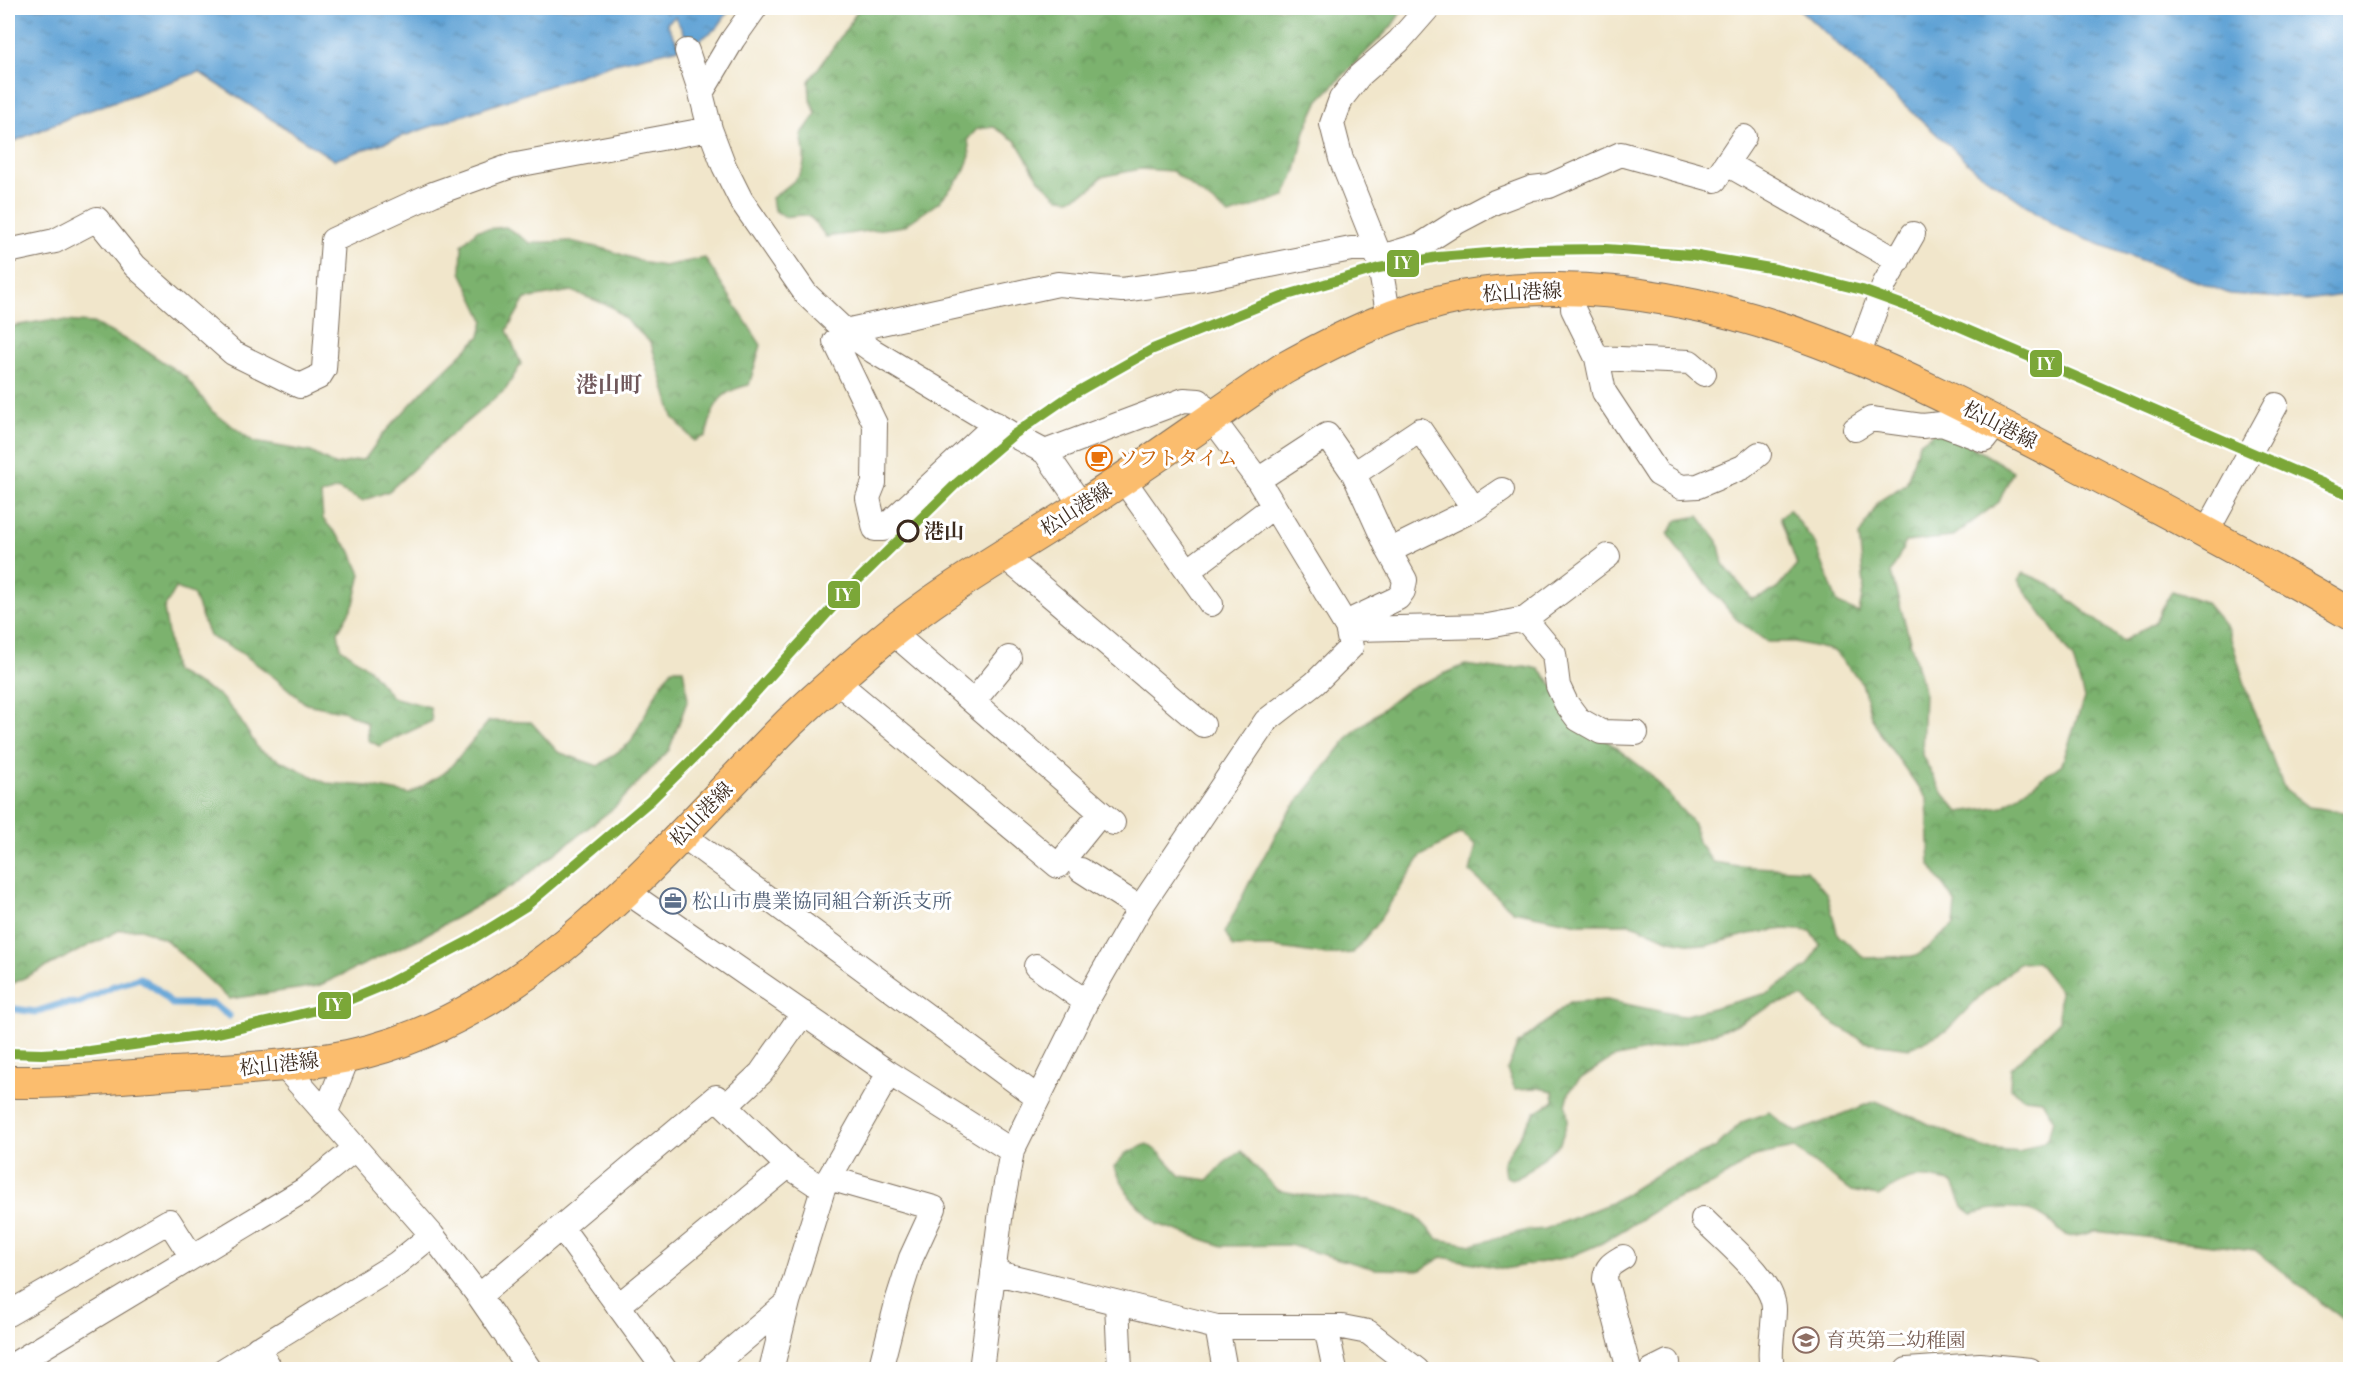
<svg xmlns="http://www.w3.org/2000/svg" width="2358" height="1377" font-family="'Libre Bodoni','Noto Serif JP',serif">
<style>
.forest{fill:url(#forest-crowns);stroke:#5c6e46;stroke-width:1.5}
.water{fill:url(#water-ripples);stroke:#4e667a;stroke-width:1.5}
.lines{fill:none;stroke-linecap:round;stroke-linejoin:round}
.stream{stroke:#61a3d5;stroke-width:7}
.ferry{stroke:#4c6070;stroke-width:1.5;stroke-dasharray:8 6;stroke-linecap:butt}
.minor-casing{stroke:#7b6c5b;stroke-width:26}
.major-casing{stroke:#7b6c5b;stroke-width:34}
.minor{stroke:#fff;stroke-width:24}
.major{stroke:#fbbd6e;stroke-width:32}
.rail-1-casing{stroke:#fff;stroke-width:15}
.rail-1{stroke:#7ba738;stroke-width:10}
.stop-dot{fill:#fff;stroke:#3b2a1e;stroke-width:3}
.labels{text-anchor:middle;stroke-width:6;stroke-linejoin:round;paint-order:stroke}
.street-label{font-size:20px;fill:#3b2a1e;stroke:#fff}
.food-label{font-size:20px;fill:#c56008;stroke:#fff;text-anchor:start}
.stop-label{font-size:20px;font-weight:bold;fill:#3b2a1e;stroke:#fff;text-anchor:start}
.service-label{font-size:20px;fill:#4e5e75;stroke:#fff;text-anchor:start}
.education-label{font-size:20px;fill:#785e54;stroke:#fff;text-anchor:start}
.quarter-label{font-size:22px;font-weight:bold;fill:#70585b;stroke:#fff}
.line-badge{stroke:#fff;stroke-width:2}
.badge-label{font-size:16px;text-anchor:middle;font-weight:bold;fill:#fff}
</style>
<defs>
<pattern id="forest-crowns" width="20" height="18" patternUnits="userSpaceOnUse" patternTransform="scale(1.5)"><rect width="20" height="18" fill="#7cb26e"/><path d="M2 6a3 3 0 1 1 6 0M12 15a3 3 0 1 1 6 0" fill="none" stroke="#67915a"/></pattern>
<pattern id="water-ripples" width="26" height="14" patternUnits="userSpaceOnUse" patternTransform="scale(1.5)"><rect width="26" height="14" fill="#61a3d5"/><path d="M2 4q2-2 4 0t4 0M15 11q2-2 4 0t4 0" fill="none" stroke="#5185ac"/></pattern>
</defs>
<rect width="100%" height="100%" fill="#fff"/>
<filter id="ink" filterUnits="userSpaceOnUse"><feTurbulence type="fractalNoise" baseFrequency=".0167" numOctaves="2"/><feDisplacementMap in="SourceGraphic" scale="12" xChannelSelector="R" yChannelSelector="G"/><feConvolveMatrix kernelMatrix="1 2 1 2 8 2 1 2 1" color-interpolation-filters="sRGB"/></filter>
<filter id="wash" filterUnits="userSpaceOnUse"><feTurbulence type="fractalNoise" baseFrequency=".008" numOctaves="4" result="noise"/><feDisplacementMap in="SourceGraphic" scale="24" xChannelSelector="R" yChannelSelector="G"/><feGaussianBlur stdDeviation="1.35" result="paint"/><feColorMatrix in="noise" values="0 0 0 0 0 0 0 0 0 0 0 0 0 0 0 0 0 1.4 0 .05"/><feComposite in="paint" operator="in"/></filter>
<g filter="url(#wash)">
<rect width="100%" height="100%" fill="#f1e6cb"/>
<!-- forest -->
<path class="forest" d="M859,8h545l-13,19 -72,73 -14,31 -9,40 -11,25 -56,19 -57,-44 -32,-2 -39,8 -10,12 -21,10 -11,-1 -20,-18 -23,-39 -22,-14 -17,2 -9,10 2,17 -7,18 -24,28 -35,24 -78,11c-15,-21 -15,-25 -41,-20l-11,-7 -2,-12c29,-22 38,-25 29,-63l15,-21 -6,-16 -1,-17 40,-56z
M506,227l24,16 40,-2 35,8 41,14 18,3 41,-8 56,87 -12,40c-33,7 -35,21 -43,51l-12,5 -21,-24 -22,-74 -39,-36 -41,-16 -46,8 -18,31 14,34 -15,25 -61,51 -56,51 -27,10 -25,-12 -16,6 2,24 27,31 11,24 -7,30 -16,28 3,16 28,21 23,28 38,10 2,14 -53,25 -11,-6 -1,-17 -21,-11 -40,-8 -31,-26 -32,-24 -34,-18 -16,-42 -17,-6 -12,21 10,62 45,24 18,20 22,35 67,33 42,3 42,8 37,-23 42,-50 42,1 27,30 40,14 32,-23 30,-57 12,-17h11l5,30 -19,51 -54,57 -101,78 -96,54 -100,47 -89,13 -63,-59 -25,-11 -21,1 -112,56v-659l41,-7 44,3 49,25 44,29 26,34 42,31 57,10 24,13 30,-6 18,-25 43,-46 54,-52 4,-16 -23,-48 1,-27 15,-15z
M1941,428l72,43 -14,31 -47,35 -46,5 -15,31 33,118 -2,64 20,37 17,20 44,-6 59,-42 22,-66 -11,-39 -55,-79 6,-7 25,11 74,57 31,-18 18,-32 33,11 23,27 24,78 32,81 25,19 41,6v510h-3l-92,-73 -161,-19c-38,14 -27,-2 -53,-15 -23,-12 -46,-9 -69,-2l-9,-7 -10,-24c-39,-9 -41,-8 -75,13l-27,-5 -57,-43 -39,8 -40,27 -51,22 -62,38 -33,14 -64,12 -63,-12 -21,13 -46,-1 -86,-24 -66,1 -66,-22 -27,-27 -16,-30 12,-14 21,-9 14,10 20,22 27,4 16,-17 17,-12 36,39 26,5 66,5 47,16 22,23 34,6 51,-14 22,-2 66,-26 56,-35 48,-20 27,-26 27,-10 14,12 14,8 79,-31 110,48 34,3 28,-13 5,-20 -11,-19 -18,-2 -14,-10 1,-20 48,-46 1,-31 -23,-29 -17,1 -38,31 -36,37 -36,17 -45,-6 -39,-23 -23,-22 -29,8 -39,20 -50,18 -73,15 -32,21 -10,11 -4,15 2,15 -8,23 -37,32 -12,4 -6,-3 -2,-14 32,-50 19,-11 -1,-10 -15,-3 -23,1 -8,-19 10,-25 53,-43 37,-2 75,16 86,-23 40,-27 12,-21 -9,-14 -26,-2 -36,5 -43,12 -36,-6 -38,-16h-53l-66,-13 -43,-39 6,-27 -15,-12 -40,23 -43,66 -25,31 -25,2 -55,-8h-40l-8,-15 24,-49 38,-68 64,-81 57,-45 57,-24 31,4 29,-3 14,3 45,54 65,50 45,51 4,18 15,20 25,4 69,4 20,24 11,41 27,23 52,-2 37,-31 2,-21 -26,-39 -3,-66 -44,-61 -12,-22 -9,-33 -28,-32 -39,-9h-28l-31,-23 -57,-68 -11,-18 10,-13 21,-4 19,25 5,23 29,35 24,-9 21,-25 -17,-47 9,-9 26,34 23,61 21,9 5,-28 -5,-49 20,-35 27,-17 13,-41z"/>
<!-- water -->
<path class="water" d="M8,8h723l-14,20 -26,18 -16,-29 -8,6 13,25 -65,15 -281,97 -135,-88 -126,44 -65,28z
M1798,8h552v286l-43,6 -77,-6 -168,-64 -85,-59z"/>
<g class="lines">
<!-- stream -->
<path class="stream" d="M8,1008l27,4 26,-8 17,-1 36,-17 26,-8 18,12 14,14h41l16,12"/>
<!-- ferry -->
<path class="ferry" d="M663,8l8,11"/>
</g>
</g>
<g filter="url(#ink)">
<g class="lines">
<!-- minor casing -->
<g class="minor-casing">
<path id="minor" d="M755,8l-22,31 -32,54 9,36 14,37 17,34 65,94 39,37 28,20 140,84 32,17 37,54
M687,51l14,42
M1727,164l171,97
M1717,177l27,-40
M8,251l47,-10 42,-22 38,47 98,87 67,33 19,-9 5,-8 9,-129 100,-46 78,-28 199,-37
M1378,258l43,-13 36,-23 38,-20 37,-14 17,-2 72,-32 94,26
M1574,290l-1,19 24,49 7,34 54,82 23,13 17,-1 45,-19 16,-13
M1389,318l-12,-69 -36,-90 -9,-35 9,-25 18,-23 40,-35 29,-33
M1858,356l27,-73 28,-49
M1597,358l93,4 14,12
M996,424l-113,105h-8l-7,-31 6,-15 1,-59 -40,-83 10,-10 213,-47 64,6 73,-10 156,-31h26
M1855,429l16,-10 51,7 20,-2 42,16 13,-17
M1354,474l66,-44 54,79
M1123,479l88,125
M1258,480l69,-45 27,39 35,77
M2206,533l70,-128
M1003,555l200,170
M1188,571l86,-65
M1525,619l83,-63
M1347,627l8,2 133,-3 37,-7 29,35 4,32 8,17 12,16 23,13 35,1
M1347,627l9,-9 42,-20 5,-7 2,-11 -16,-29 85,-42 28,-19
M892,632l221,191
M835,680l223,186 43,-53
M973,702l36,-44
M681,834l357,264
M1081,870l59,38
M626,891l263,182 123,78
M1036,966l50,36
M283,1065l149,170 47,61 51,74
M726,1106l35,-33 42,-60
M325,1114l23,-58
M829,1178l105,30 -23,50 -13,41 -18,71
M1703,1219c20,21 71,60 71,90 0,19 -6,42 -2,61
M561,1227l104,143
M1623,1257c-10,6 -17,9 -18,22l24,91
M993,1272l224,55h125l26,5 49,38
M479,1296l237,-199 72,69 35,23
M1117,1303l3,67
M618,1306l170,-140
M8,1314l161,-93 23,36
M1217,1327l8,43
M1326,1327l9,43
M258,1348l13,22
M8,1368l296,-178 52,-42
M224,1370l172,-106 36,-29
M708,1370l80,-68 35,-113 66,-116
M771,1370l17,-68
M981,1370l20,-159 11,-60 74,-149 54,-94 126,-187 49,-38 36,-36 -4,-20 -89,-147 -59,-79 -15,-1 -139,52
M1652,1370l16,-8
M1907,1370l73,-5 50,5"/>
</g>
<!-- major casing -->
<g class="major-casing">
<path id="major" d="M8,1082c55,1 111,-5 166,-9 58,-4 118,-6 174,-17 89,-18 171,-71 238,-129 73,-63 136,-137 204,-205 29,-28 60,-54 91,-81 62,-52 133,-91 201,-135 69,-44 134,-92 201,-137 56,-31 114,-60 177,-72 32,-6 66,-8 98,-8 189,1 349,87 512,172 94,49 189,99 280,153"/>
</g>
<!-- minor -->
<use href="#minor" class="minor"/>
<!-- major -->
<use href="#major" class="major"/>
<!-- rail-1 casing -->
<g class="rail-1-casing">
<path id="rail-1" d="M8,1053l34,1 48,-3 123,-17 72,-16 52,-13 48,-20 84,-44 57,-35 124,-105 64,-63 138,-152 105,-103 56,-48 55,-38 85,-48 134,-54 92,-27 59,-11 89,-7 78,-1 87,6 84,14 86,21 80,29 408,176"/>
</g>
<!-- rail-1 -->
<use href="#rail-1" class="rail-1"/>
</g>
</g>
<!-- icons -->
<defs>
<g id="cafe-ring" transform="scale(1.35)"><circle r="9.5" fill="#fff" stroke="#e8710a" stroke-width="1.5"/><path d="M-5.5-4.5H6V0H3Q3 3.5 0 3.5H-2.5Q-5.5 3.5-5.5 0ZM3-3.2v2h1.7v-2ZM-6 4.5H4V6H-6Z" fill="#e8710a"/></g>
<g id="office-ring" transform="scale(1.35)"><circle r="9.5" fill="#fff" stroke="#5c6f8a" stroke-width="1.5"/><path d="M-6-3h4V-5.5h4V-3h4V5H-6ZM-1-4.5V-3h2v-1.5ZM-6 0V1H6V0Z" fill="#5c6f8a"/></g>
<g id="school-ring" transform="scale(1.35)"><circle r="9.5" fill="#fff" stroke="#8d6e63" stroke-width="1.5"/><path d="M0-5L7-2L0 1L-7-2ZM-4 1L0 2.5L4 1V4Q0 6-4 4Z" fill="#8d6e63"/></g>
</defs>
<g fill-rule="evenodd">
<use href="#cafe-ring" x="1099" y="458"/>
<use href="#office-ring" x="673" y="901"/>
<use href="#school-ring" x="1806" y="1340"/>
</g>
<!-- markers -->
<circle class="stop-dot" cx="908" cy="531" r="10"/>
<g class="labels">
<!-- street labels -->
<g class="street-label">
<text transform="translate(1522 292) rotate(-3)" y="7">松山港線</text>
<text transform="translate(2000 425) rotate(27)" y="7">松山港線</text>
<text transform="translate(1076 509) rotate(-33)" y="7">松山港線</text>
<text transform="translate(701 814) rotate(-46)" y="7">松山港線</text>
<text transform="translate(279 1064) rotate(-6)" y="7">松山港線</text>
</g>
<!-- food labels -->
<g class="food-label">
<text x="1118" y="465">ソフトタイム</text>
</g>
<!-- stop labels -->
<g class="stop-label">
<text x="924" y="538">港山</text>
</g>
<!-- service labels -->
<g class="service-label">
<text x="692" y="908">松山市農業協同組合新浜支所</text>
</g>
<!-- education labels -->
<g class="education-label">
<text x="1826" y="1347">育英第二幼稚園</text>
</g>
<!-- quarter labels -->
<g class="quarter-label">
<text x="609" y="392">港山町</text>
</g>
</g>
<g class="line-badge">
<rect x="1386" y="249" width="34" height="29" rx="6" fill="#7ba738"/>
<rect x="2029" y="349" width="34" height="29" rx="6" fill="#7ba738"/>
<rect x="827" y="580" width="34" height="29" rx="6" fill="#7ba738"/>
<rect x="317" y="991" width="35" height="29" rx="6" fill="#7ba738"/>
</g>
<g class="badge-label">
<text x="1403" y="269">IY</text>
<text x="2046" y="370">IY</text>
<text x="844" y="601">IY</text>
<text x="334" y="1011">IY</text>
</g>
<!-- margin -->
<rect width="2358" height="1377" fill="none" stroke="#fff" stroke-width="30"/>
</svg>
